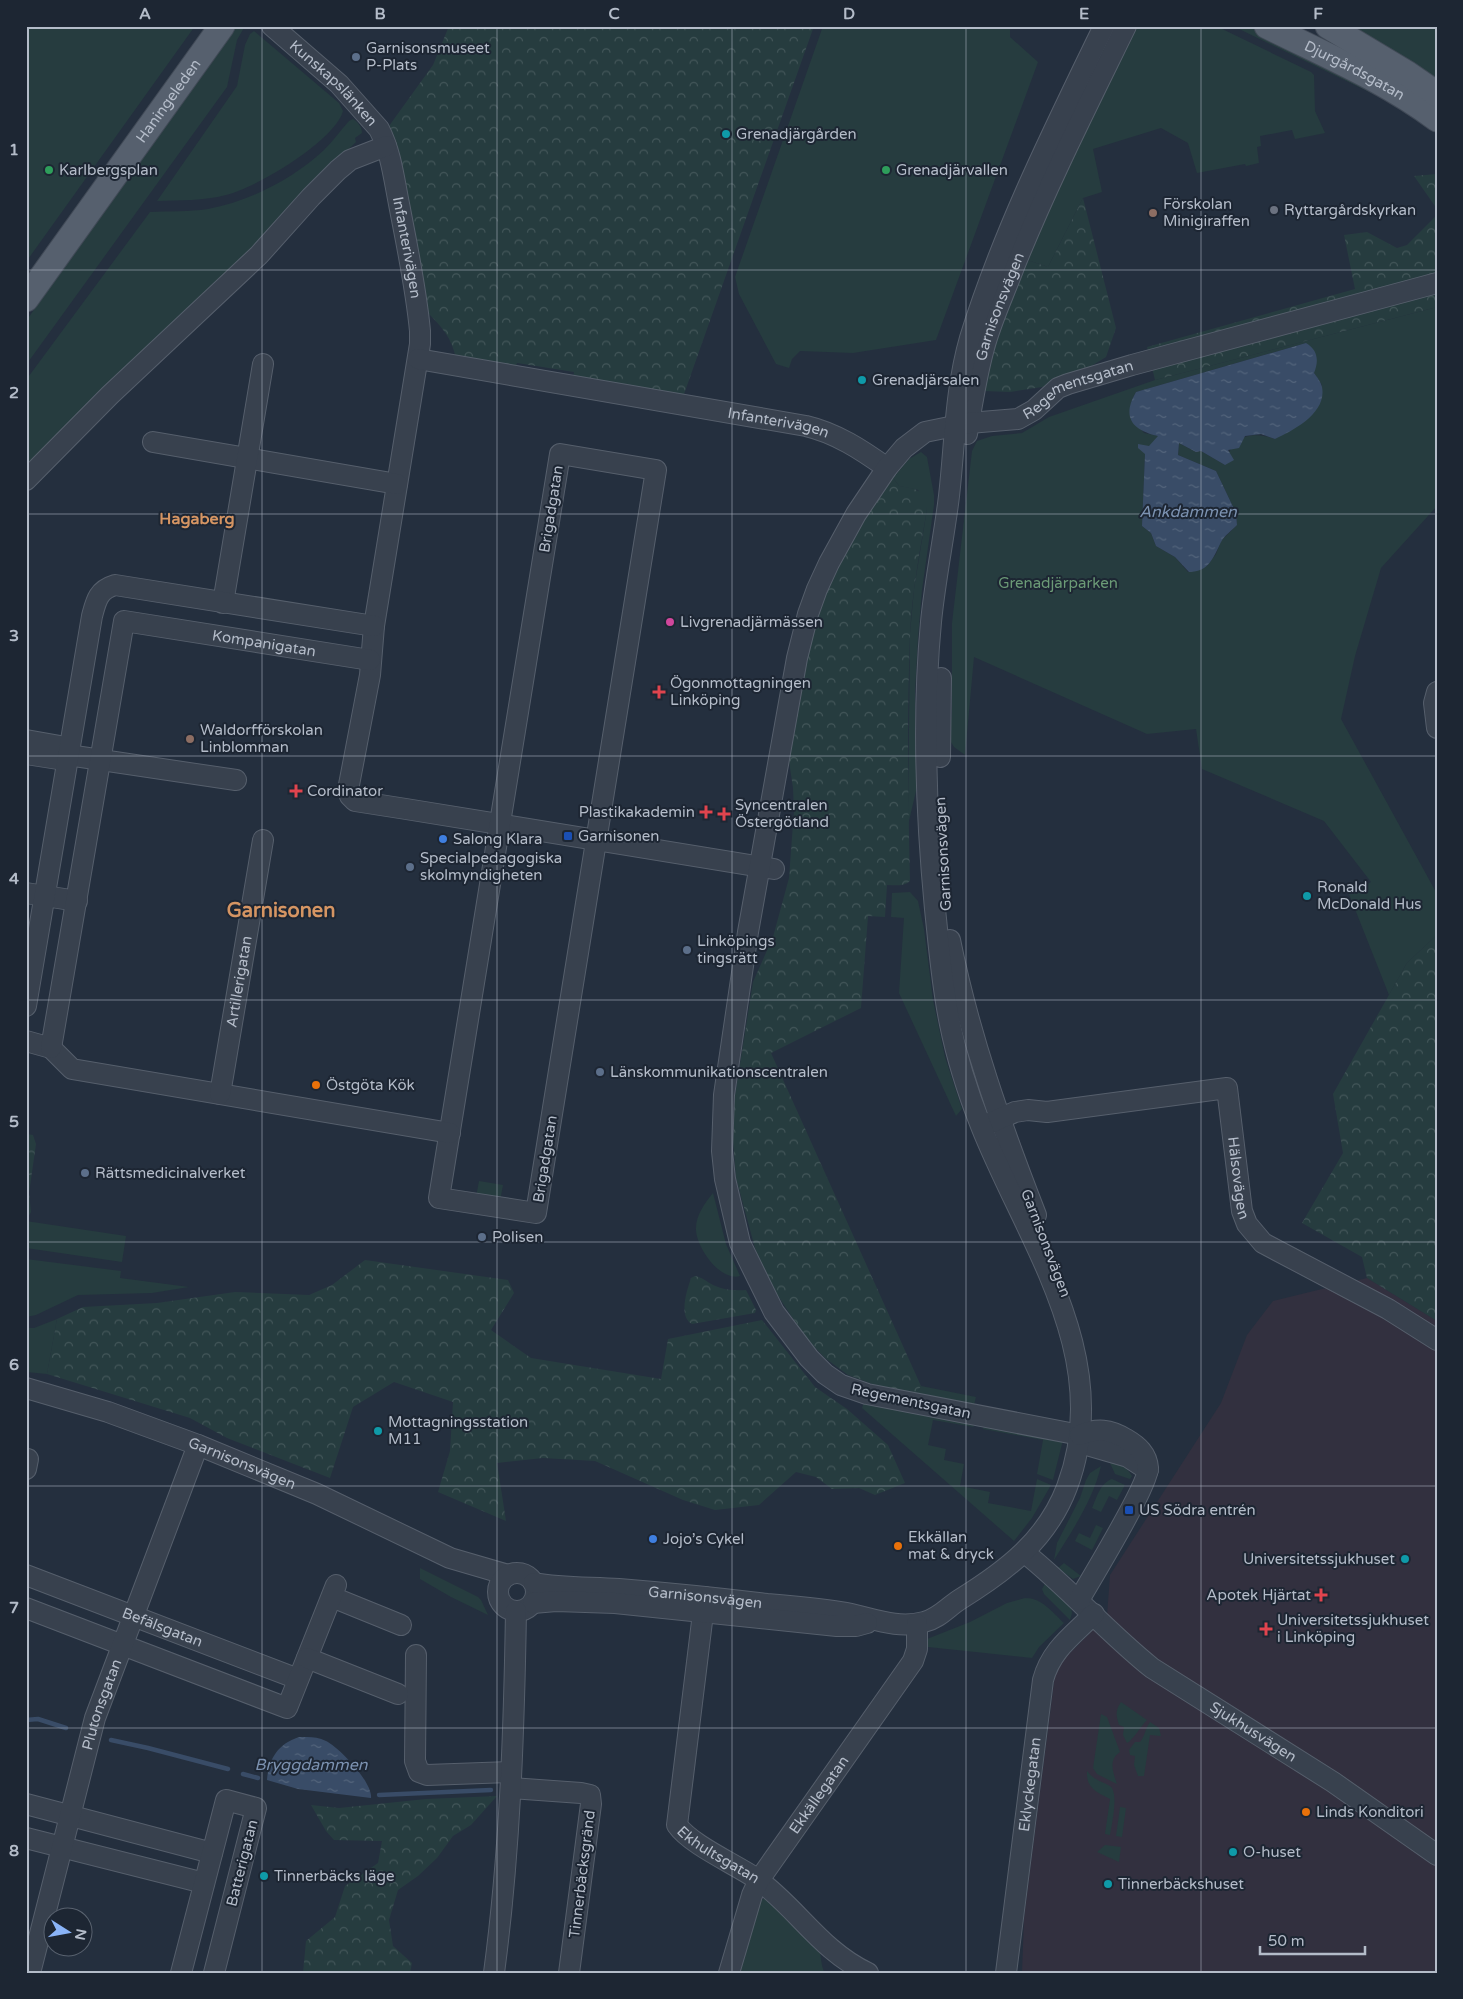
<svg xmlns="http://www.w3.org/2000/svg" width="1463" height="1999" font-family="'Varela Round',sans-serif">
<style>
.medical{fill:#32303f}
.green{fill:#263c3f;fill-rule:evenodd}
.forest{fill:url(#forest-crowns)}
.water{fill:url(#water-ripples)}
.lines{fill:none;stroke-linecap:round;stroke-linejoin:round}
.stream{stroke:#394c67;stroke-width:4.5}
.minor-casing{stroke:#565f6c;stroke-width:22}
.major-casing{stroke:#414a57;stroke-width:27}
.minor{stroke:#38414e;stroke-width:20}
.major{stroke:#56606e;stroke-width:25}
.grid{fill:none;stroke:#b4bcc9;stroke-width:1;stroke-opacity:0.55}
.service-dot{fill:#5c6f8a;stroke:#1d2633;stroke-width:2}
.culture-dot{fill:#0f9aa8;stroke:#1d2633;stroke-width:2}
.leisure-dot{fill:#2e9e5b;stroke:#1d2633;stroke-width:2}
.worship-dot{fill:#6b7280;stroke:#1d2633;stroke-width:2}
.education-dot{fill:#8d6e63;stroke:#1d2633;stroke-width:2}
.hotel-dot{fill:#d1479c;stroke:#1d2633;stroke-width:2}
.health-dot{fill:#e0444e;stroke:#1d2633;stroke-width:2}
.transit-dot{fill:#1a4fb4;stroke:#1d2633;stroke-width:2}
.shop-dot{fill:#3f7fe0;stroke:#1d2633;stroke-width:2}
.food-dot{fill:#e8710a;stroke:#1d2633;stroke-width:2}
.labels{text-anchor:middle;stroke-width:4;stroke-linejoin:round;paint-order:stroke}
.poi-label{font-size:15px;fill:#b4bcc9;stroke:#1d2633;text-anchor:start}
.street-label{font-size:15px;fill:#b4bcc9;stroke:#1d2633}
.park-label{font-size:15px;fill:#6b9a76;stroke:#1d2633}
.water-label{font-size:16px;font-style:italic;fill:#7c92b1;stroke:#1d2633}
.neighbourhood-label{font-size:16px;font-weight:bold;fill:#d59563;stroke:#1d2633}
.district-label{font-size:20px;font-weight:bold;fill:#d59563;stroke:#1d2633}
.neatline{fill:none;stroke:#b4bcc9;stroke-width:2}
.grid-label{font-size:16px;text-anchor:middle;font-weight:bold;fill:#b4bcc9}
</style>
<defs>
<pattern id="forest-crowns" width="20" height="18" patternUnits="userSpaceOnUse" patternTransform="scale(1.25)"><rect width="20" height="18" fill="#263c3f"/><path d="M2 6a3 3 0 1 1 6 0M12 15a3 3 0 1 1 6 0" fill="none" stroke="#435659"/></pattern>
<pattern id="water-ripples" width="26" height="14" patternUnits="userSpaceOnUse" patternTransform="scale(1.25)"><rect width="26" height="14" fill="#394c67"/><path d="M2 4q2-2 4 0t4 0M15 11q2-2 4 0t4 0" fill="none" stroke="#53647b"/></pattern>
</defs>
<rect width="100%" height="100%" fill="#242f3e"/>
<!-- medical -->
<path class="medical" d="M1367,1278l70,43v652h-415l2,-55 32,-251 51,-51 3,-41 111,-172 26,-68 26,-34z"/>
<!-- green -->
<path class="green" d="M26,26h169l-169,236z
M237,26h8l-8,14 -10,47 -201,278v-44z
M823,26h187v11l28,25 -102,278 -83,13 -53,-2 -8,8 -3,9 -13,-4 -37,-70 -4,-17z
M1135,26h81l95,46 3,3 1,36 10,22 -30,6 -3,-9 -32,6 1,10 -4,1 2,16 -13,3 -1,-2 -48,9 -9,-30 -27,-15 -68,21 9,43 -19,6 -35,69 -24,-8z
M1233,26h17l136,68 14,13z
M1342,26h95v61z
M254,31l85,72 4,8c-8,30 -87,77 -117,84 -22,6 -47,5 -69,6l80,-115 8,-41 5,-11z
M353,119c5,3 9,8 9,14l-7,5 1,4 -53,52 -33,39 -244,237v-90l124,-168c19,-1 39,0 58,-3 42,-8 85,-30 116,-59 9,-9 17,-20 25,-29z
M1437,307v199l-56,62 -26,88 -14,63 96,175v41l-30,28 -18,32 -40,-101 22,-12 -47,-61 -122,-52 -6,-40 -49,5 -173,-77 -9,98 -11,-8 -5,-8 3,-26v-90l20,-172 5,-10 15,-5 30,-3 27,-16 106,-37zM1306,343l8,30 8,12 -47,54c-26,-9 -44,-2 -50,26l-24,-14 -5,1 -17,-9 -1,12 38,16 20,42 1,12 -16,16 -5,13 -9,12 -19,6 -13,-15 -19,-11 -5,-13 -9,-7 3,-72 14,-18 -15,-3c-13,-16 -19,-21 -8,-41z
M921,452l6,5 7,38v10l-12,85 -4,48 -3,54 2,95 -9,38 2,-192 4,-44 13,-80 -9,-19 -19,-4 -6,-8 16,-19z
M910,892l8,9 6,28 9,71 12,57 17,52 -6,7 -57,-123 5,-75 -13,-1 1,-24z
M479,1181l24,4 -3,16 -24,-4z
M713,1193l13,51 14,32c-20,6 -45,-30 -44,-48 0,-13 9,-25 17,-35z
M26,1221l100,15 -4,26 -96,-14z
M26,1259l95,12 -1,7 69,9 -37,6 -74,2 -42,20 -10,2z
M57,1319l-10,55 -21,-2v-44h8z
M921,1386l55,11 -2,8 -58,-11z
M864,1402l107,20 3,5 -41,-7 -5,25 18,4 -2,11 20,4 -4,22 30,6 -2,11 43,8 6,-32 14,6 -19,33 -18,23 -152,-133z
M984,1425l79,15 -10,40 -16,-6 6,-34 -60,-11z
M1110,1463c10,1 17,4 22,13l-2,3 -15,-5z
M1101,1466c-8,34 -29,65 -47,94l3,-17 23,-45 6,-18 4,-7z
M1112,1479l13,6 -8,15 -8,-4 -8,16 -9,-4c5,-11 8,-25 20,-29z
M1096,1525l7,3 -11,22 -17,-9 4,-8 11,5z
M1064,1563l17,13 -8,3 -15,-11z
M420,1568l58,29 3,3 7,15 -37,-18 -31,-18z
M1046,1582l25,26 1,5 -2,7 -26,-26 -2,-5z
M1025,1598c17,0 27,14 39,25l-25,24 -7,11 -104,-11 -1,-8 43,-17 37,-19z
M1121,1702l26,18c-6,6 -14,20 -20,23l-4,-8 1,-8 -5,-2c-3,-10 -4,-14 2,-23z
M1101,1714l6,3 13,35c-12,8 -7,20 -3,32l-20,-10 -4,-6z
M1150,1722l9,6 2,8 -11,-1 -6,41h-6l-4,-11 1,-9 -5,-1 -1,-5 6,-8h5c5,-6 5,-13 10,-20z
M1087,1771c7,9 14,10 23,15 9,6 2,38 0,49l-5,-1 5,-35c-14,-7 -24,-11 -23,-28z
M1120,1807l6,1 -4,29 -6,-1z
M1105,1845l16,2 -2,15 -22,-10z
M766,1898l52,48c4,9 2,19 7,27h-84l2,-22 15,-50z"/>
<!-- forest -->
<path class="forest" d="M449,26h365l-131,371 -110,-18 1,-7 -57,-9 -2,7 -59,-11c-4,-21 -14,-32 -29,-47l-30,-159 -8,-27 44,-61z
M1437,174v35l-23,-33z
M1083,198l33,130 -10,29 -44,27 -52,8 -26,-1v-18l40,-114 24,8z
M1437,215v92l-282,73 -8,-33 208,-58 -11,-54 23,-3 30,16 10,-3z
M893,478l6,8c17,3 26,3 28,23 -7,41 -15,83 -17,125 -3,82 -2,165 0,247 -7,6 -15,4 -23,4l-2,32 -17,-1 -7,92 -90,45 150,333 -5,8 -41,-9 -27,-10 -23,-17 -20,-21 -38,-58 -12,-31 -19,-70 -3,-37 1,-39 19,-120 20,-45 16,-59 5,-67 -1,-23 -4,-27 18,-105 12,-42 12,-33 18,-38 25,-39z
M1437,935v386l-70,-43 -5,-21 -60,-34 41,-70 -10,-59 74,-131z
M26,1134l7,1 3,9 -7,49 2,19 -5,9z
M365,1260l143,20 6,13 -23,37 40,28 130,21 7,-40 94,-19 53,67 32,22 41,36 17,38 -30,12 -16,-7 -27,1 -16,-12 -20,-5 -37,33 -44,5 -32,-10 -88,-39 -52,-3 -46,5 9,58 -68,-29 12,-41 3,-49 -59,-20 -41,25 -23,71 -103,-40 -37,-20 -143,-44 10,-55 26,-12 74,-4 78,-11 74,3 23,-10z
M695,1276c7,1 12,6 18,9 11,5 21,6 33,5l10,20 -1,3 -63,11c-14,-7 -5,-34 -1,-46z
M497,1796l-26,29 -18,11 -16,22 -19,18 -20,14 -9,30 4,26 19,17 -2,10h-107l3,-32 29,-24 10,-31 33,-23 4,-22 -48,-1 -8,-9 -15,-26 28,3 87,-9z"/>
<!-- water -->
<path class="water" d="M1306,343c12,7 13,18 8,30 3,4 7,9 8,14 5,26 -28,43 -47,52l-14,-5 -16,2 -6,12 -11,2 6,10 -9,5 -24,-14 -5,1 -17,-9 -1,12 38,16 20,42 1,12c-5,5 -13,11 -16,17 -8,16 -12,30 -32,30l-14,-15 -19,-11 -5,-13 -9,-7 3,-72 -7,-6v-4l11,2 9,-10c-25,-6 -37,-18 -22,-44z
M299,1737c9,0 18,-1 27,4 14,7 47,42 45,57l-73,-9 -31,-9c2,-22 11,-36 32,-43z"/>
<g class="lines">
<!-- stream -->
<path class="stream" d="M26,1720l12,-1 28,9
M111,1740l37,8 80,21
M243,1774l15,4
M379,1795l112,-5"/>
<!-- minor casing -->
<g class="minor-casing">
<g id="minor">
<path id="s1" d="M272,26l67,58 40,45c12,23 15,50 20,75 8,42 17,84 21,127v13l-46,282 -4,49 -22,115 2,6 5,5 51,8 368,60"/>
<path id="s2" d="M418,359l388,67c30,7 56,24 81,42"/>
<path id="s3" d="M967,434c5,-29 9,-57 17,-86 7,-27 20,-54 30,-81 33,-82 73,-161 112,-241"/>
<path d="M153,442l244,42"/>
<path d="M560,454l96,16 -120,743 -97,-15z"/>
<path d="M26,480l84,-85 149,-140 52,-58 27,-27 12,-10 36,-14"/>
<path d="M223,603l40,-239"/>
<path d="M1437,692l-3,11 3,25"/>
<path d="M26,740l34,6 8,9 -10,4 -32,-5"/>
<path d="M68,755l168,25"/>
<path d="M940,757l1,-79"/>
<path d="M26,893l51,8"/>
<path d="M950,940c19,95 51,185 86,275"/>
<path d="M26,1006l66,-390c4,-15 6,-26 23,-31l259,41"/>
<path d="M26,1041l25,7 21,21 378,64"/>
<path id="s4" d="M51,1048l73,-427 246,39"/>
<path id="s5" d="M220,1094l43,-254"/>
<path id="s6" d="M988,1124l27,-12 13,-2 19,2 180,-24 15,123 5,13 16,19 125,66 49,31"/>
<path id="s7" d="M26,1388l82,24 90,33 119,49 133,64 58,17"/>
<path id="s8" d="M1080,1435l-213,-41 -26,-9 -16,-11 -16,-16 -35,-46 -34,-69 -15,-64 -3,-28 2,-56 24,-163 49,-274 11,-44 9,-25 12,-26 27,-49 31,-46 17,-20 21,-16 44,-9 49,-4 16,-9 24,-22 10,-4 64,-19 305,-82"/>
<path d="M1080,1435l10,11 38,11 20,13"/>
<path d="M26,1469l2,-10"/>
<path id="s9" d="M1025,1553c45,36 82,79 127,115l181,114 104,73"/>
<circle cx="517" cy="1592" r="19"/>
<path id="s10" d="M26,1575l272,104"/>
<path id="s11" d="M534,1583c28,5 57,4 85,6 49,4 99,9 148,15 24,2 49,4 74,8 27,4 54,18 83,10 14,-3 24,-15 35,-22 47,-29 88,-60 108,-113 49,-130 -41,-247 -86,-361 -13,-33 -24,-67 -31,-102 -8,-38 -11,-77 -15,-115 -9,-95 -13,-192 -4,-287 4,-42 13,-84 18,-126 6,-53 6,-106 21,-158 33,-107 85,-211 134,-312"/>
<path d="M332,1597l69,28"/>
<path id="s12" d="M705,1597l-28,228c14,20 58,39 80,54 40,29 64,72 111,94"/>
<path d="M1079,1600c12,-21 69,-114 69,-132 -1,-14 -10,-22 -22,-29 -16,-10 -29,-11 -46,-4"/>
<path d="M533,1603l23,-2 59,2 222,23h19l11,-3"/>
<path d="M26,1608l261,100 49,-123"/>
<path d="M416,1655l-1,106 4,11 8,3 84,-3"/>
<path d="M307,1658l91,36"/>
<path d="M511,1788l70,5 9,2 1,9 -22,169"/>
<path d="M26,1804l186,49"/>
<path d="M26,1838l178,45"/>
<path id="s13" d="M30,1973l65,-255 103,-273"/>
<path d="M181,1973l45,-173 30,8 -42,165"/>
<path d="M494,1973c16,-120 20,-241 22,-362"/>
<path id="s14" d="M729,1973l23,-78 7,-15 154,-219 4,-12v-25"/>
<path id="s15" d="M1006,1973l37,-293c8,-30 29,-44 51,-66"/>
</g>
</g>
<!-- major casing -->
<g class="major-casing">
<g id="major">
<path id="s16" d="M1267,26c58,29 118,54 170,93"/>
<path d="M1328,26l80,48 29,20"/>
<path id="s17" d="M26,299l196,-273"/>
</g>
</g>
<!-- minor -->
<use href="#minor" class="minor"/>
<!-- major -->
<use href="#major" class="major"/>
</g>
<!-- grid -->
<path class="grid" d="M262,26v1947M497,26v1947M732,26v1947M966,26v1947M1201,26v1947M26,270h1411M26,514h1411M26,756h1411M26,1000h1411M26,1242h1411M26,1486h1411M26,1728h1411"/>
<!-- markers -->
<g class="service-dot">
<circle cx="356" cy="57" r="5"/>
<circle cx="410" cy="867" r="5"/>
<circle cx="687" cy="950" r="5"/>
<circle cx="600" cy="1072" r="5"/>
<circle cx="85" cy="1173" r="5"/>
<circle cx="482" cy="1237" r="5"/>
</g>
<g class="culture-dot">
<circle cx="726" cy="134" r="5"/>
<circle cx="862" cy="380" r="5"/>
<circle cx="1307" cy="896" r="5"/>
<circle cx="378" cy="1431" r="5"/>
<circle cx="1405" cy="1559" r="5"/>
<circle cx="1233" cy="1852" r="5"/>
<circle cx="264" cy="1876" r="5"/>
<circle cx="1108" cy="1884" r="5"/>
</g>
<g class="leisure-dot">
<circle cx="49" cy="170" r="5"/>
<circle cx="886" cy="170" r="5"/>
</g>
<circle class="worship-dot" cx="1274" cy="210" r="5"/>
<g class="education-dot">
<circle cx="1153" cy="213" r="5"/>
<circle cx="190" cy="739" r="5"/>
</g>
<circle class="hotel-dot" cx="670" cy="622" r="5"/>
<g class="health-dot">
<path d="M656.5 684.5h5v5h5v5h-5v5h-5v-5h-5v-5h5z"/>
<path d="M293.5 783.5h5v5h5v5h-5v5h-5v-5h-5v-5h5z"/>
<path d="M703.5 804.5h5v5h5v5h-5v5h-5v-5h-5v-5h5z"/>
<path d="M721.5 806.5h5v5h5v5h-5v5h-5v-5h-5v-5h5z"/>
<path d="M1318.5 1587.5h5v5h5v5h-5v5h-5v-5h-5v-5h5z"/>
<path d="M1263.5 1621.5h5v5h5v5h-5v5h-5v-5h-5v-5h5z"/>
</g>
<g class="transit-dot">
<rect x="563" y="831" width="10" height="10" rx="2.5"/>
<rect x="1124" y="1505" width="10" height="10" rx="2.5"/>
</g>
<g class="shop-dot">
<circle cx="443" cy="839" r="5"/>
<circle cx="653" cy="1539" r="5"/>
</g>
<g class="food-dot">
<circle cx="316" cy="1085" r="5"/>
<circle cx="898" cy="1546" r="5"/>
<circle cx="1306" cy="1812" r="5"/>
</g>
<g class="labels">
<!-- poi labels -->
<g class="poi-label">
<text x="366" y="53">Garnisonsmuseet<tspan x="366" dy="17">P-Plats</tspan></text>
<text x="736" y="139">Grenadjärgården</text>
<text x="59" y="175">Karlbergsplan</text>
<text x="896" y="175">Grenadjärvallen</text>
<text x="1163" y="209">Förskolan<tspan x="1163" dy="17">Minigiraffen</tspan></text>
<text x="1284" y="215">Ryttargårdskyrkan</text>
<text x="872" y="385">Grenadjärsalen</text>
<text x="680" y="627">Livgrenadjärmässen</text>
<text x="670" y="688">Ögonmottagningen<tspan x="670" dy="17">Linköping</tspan></text>
<text x="200" y="735">Waldorfförskolan<tspan x="200" dy="17">Linblomman</tspan></text>
<text x="307" y="796">Cordinator</text>
<text x="735" y="810">Syncentralen<tspan x="735" dy="17">Östergötland</tspan></text>
<text x="695" y="817" text-anchor="end">Plastikakademin</text>
<text x="578" y="841">Garnisonen</text>
<text x="453" y="844">Salong Klara</text>
<text x="420" y="863">Specialpedagogiska<tspan x="420" dy="17">skolmyndigheten</tspan></text>
<text x="1317" y="892">Ronald<tspan x="1317" dy="17">McDonald Hus</tspan></text>
<text x="697" y="946">Linköpings<tspan x="697" dy="17">tingsrätt</tspan></text>
<text x="610" y="1077">Länskommunikationscentralen</text>
<text x="326" y="1090">Östgöta Kök</text>
<text x="95" y="1178">Rättsmedicinalverket</text>
<text x="492" y="1242">Polisen</text>
<text x="388" y="1427">Mottagningsstation<tspan x="388" dy="17">M11</tspan></text>
<text x="1139" y="1515">US Södra entrén</text>
<text x="908" y="1542">Ekkällan<tspan x="908" dy="17">mat &amp; dryck</tspan></text>
<text x="663" y="1544">Jojo’s Cykel</text>
<text x="1395" y="1564" text-anchor="end">Universitetssjukhuset</text>
<text x="1311" y="1600" text-anchor="end">Apotek Hjärtat</text>
<text x="1277" y="1625">Universitetssjukhuset<tspan x="1277" dy="17">i Linköping</tspan></text>
<text x="1316" y="1817">Linds Konditori</text>
<text x="1243" y="1857">O-huset</text>
<text x="274" y="1881">Tinnerbäcks läge</text>
<text x="1118" y="1889">Tinnerbäckshuset</text>
</g>
<!-- street labels -->
<g class="street-label">
<text dy="5" stroke="none"><textPath href="#s16" startOffset="98">Djurgårdsgatan</textPath></text>
<text dy="5" stroke="none"><textPath href="#s1" startOffset="84">Kunskapslänken</textPath></text>
<text dy="5" stroke="none"><textPath href="#s17" startOffset="244">Haningeleden</textPath></text>
<text dy="5" stroke="none"><textPath href="#s1" startOffset="271">Infanterivägen</textPath></text>
<text dy="5" stroke="none"><textPath href="#s3" startOffset="132">Garnisonsvägen</textPath></text>
<text dy="5" stroke="none"><textPath href="#s8" startOffset="1441">Regementsgatan</textPath></text>
<text dy="5" stroke="none"><textPath href="#s2" startOffset="366">Infanterivägen</textPath></text>
<text transform="translate(551 509) rotate(-81)" y="5">Brigadgatan</text>
<text dy="5" stroke="none"><textPath href="#s4" startOffset="575">Kompanigatan</textPath></text>
<text transform="translate(943 854) rotate(-93)" y="5">Garnisonsvägen</text>
<text dy="5" stroke="none"><textPath href="#s5" startOffset="114">Artillerigatan</textPath></text>
<text transform="translate(545 1159) rotate(-81)" y="5">Brigadgatan</text>
<text dy="5" stroke="none"><textPath href="#s6" startOffset="334">Hälsovägen</textPath></text>
<text transform="translate(1046 1243) rotate(69)" y="5">Garnisonsvägen</text>
<text transform="translate(911 1401) rotate(12)" y="5">Regementsgatan</text>
<text dy="5" stroke="none"><textPath href="#s7" startOffset="229">Garnisonsvägen</textPath></text>
<text dy="5" stroke="none"><textPath href="#s11" startOffset="172">Garnisonsvägen</textPath></text>
<text dy="5" stroke="none"><textPath href="#s10" startOffset="146">Befälsgatan</textPath></text>
<text dy="5" stroke="none"><textPath href="#s13" startOffset="278">Plutonsgatan</textPath></text>
<text dy="5" stroke="none"><textPath href="#s9" startOffset="291">Sjukhusvägen</textPath></text>
<text dy="5" stroke="none"><textPath href="#s15" startOffset="190">Eklyckegatan</textPath></text>
<text dy="5" stroke="none"><textPath href="#s14" startOffset="202">Ekkällegatan</textPath></text>
<text dy="5" stroke="none"><textPath href="#s12" startOffset="281">Ekhultsgatan</textPath></text>
<text transform="translate(242 1863) rotate(-76)" y="5">Batterigatan</text>
<text transform="translate(582 1874) rotate(-83)" y="5">Tinnerbäcksgränd</text>
</g>
<!-- park labels -->
<g class="park-label">
<text x="1058" y="588">Grenadjärparken</text>
</g>
<!-- water labels -->
<g class="water-label">
<text x="1188" y="517">Ankdammen</text>
<text x="311" y="1770">Bryggdammen</text>
</g>
<!-- neighbourhood labels -->
<g class="neighbourhood-label">
<text x="197" y="524">Hagaberg</text>
</g>
<!-- district labels -->
<g class="district-label">
<text x="281" y="917">Garnisonen</text>
</g>
</g>
<!-- border -->
<rect width="1463" height="1999" fill="none" stroke="#1d2633" stroke-width="55"/>
<!-- north arrow -->
<g transform="translate(68 1932) rotate(101)"><circle r="24" fill="#1d2633" stroke="#59626f"/>
<path d="M0-4L9 19L0 12L-9 19Z" fill="#8ab4f8"/>
<text y="-8" font-size="14" font-weight="bold" text-anchor="middle" fill="#b4bcc9">N</text>
</g>
<!-- scale -->
<path d="M1260 1946v8h105v-8" fill="none" stroke="#b4bcc9" stroke-width="2.5"/>
<text x="1268" y="1946" font-size="15" fill="#b4bcc9" stroke="#1d2633" stroke-width="4" paint-order="stroke">50 m</text>
<rect x="28" y="28" width="1408" height="1944" class="neatline"/>
<g class="grid-label">
<text x="145" y="19">A</text>
<text x="380" y="19">B</text>
<text x="614" y="19">C</text>
<text x="849" y="19">D</text>
<text x="1084" y="19">E</text>
<text x="1318" y="19">F</text>
<text x="14" y="155">1</text>
<text x="14" y="398">2</text>
<text x="14" y="641">3</text>
<text x="14" y="884">4</text>
<text x="14" y="1127">5</text>
<text x="14" y="1370">6</text>
<text x="14" y="1613">7</text>
<text x="14" y="1856">8</text>
</g>
</svg>
